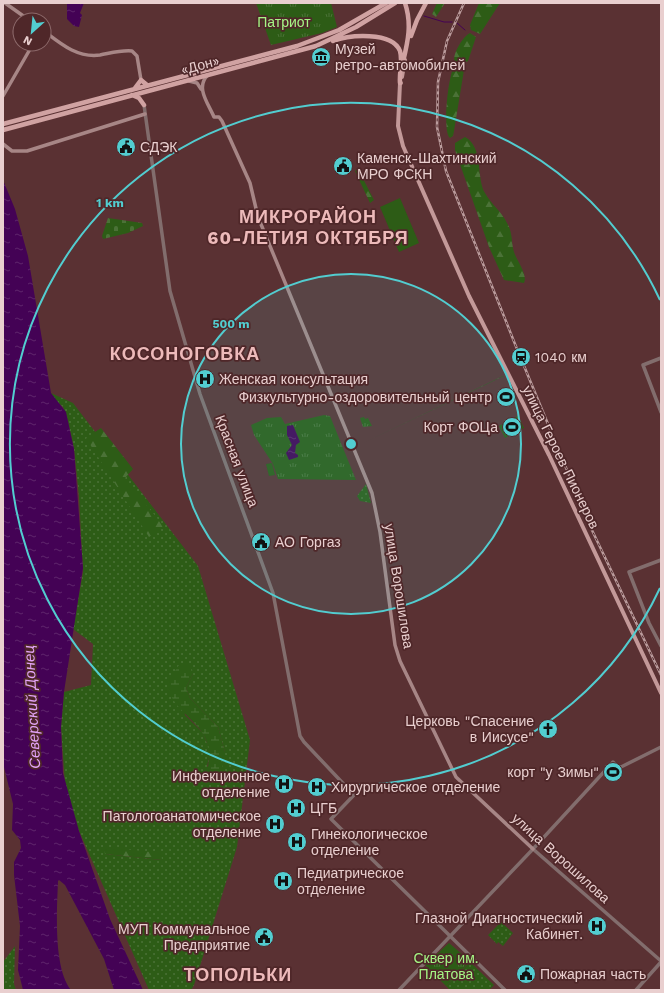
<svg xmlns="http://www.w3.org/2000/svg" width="664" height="993" font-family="'Work Sans',sans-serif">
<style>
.grass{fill:url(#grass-dots);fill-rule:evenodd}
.forest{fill:url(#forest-firs)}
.wetland{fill:url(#wetland-marsh)}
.cemetery{fill:url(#cemetery-stones)}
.park{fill:url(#park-tufts)}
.garden{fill:#2d5c16}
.water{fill:url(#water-ripples)}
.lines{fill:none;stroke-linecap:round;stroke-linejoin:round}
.stream{stroke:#440255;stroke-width:1}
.tertiary{stroke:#826d6d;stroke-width:3.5}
.secondary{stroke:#a78686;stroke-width:3.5}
.primary{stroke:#c39999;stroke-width:4}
.trunk{stroke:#d0a2a2;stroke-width:4.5}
.rail-casing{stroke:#bb9c9d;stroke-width:2.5}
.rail{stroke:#4f2729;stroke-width:1;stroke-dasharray:3;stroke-linecap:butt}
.ring{fill:none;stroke:#52cdd0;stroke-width:2}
.labels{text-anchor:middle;stroke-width:3.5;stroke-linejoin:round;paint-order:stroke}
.park-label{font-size:14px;fill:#a5f685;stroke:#4f2729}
.poi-label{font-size:14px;fill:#e9cfcf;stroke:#4f2729;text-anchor:start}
.street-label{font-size:14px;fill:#e9cfcf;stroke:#4f2729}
.water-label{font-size:15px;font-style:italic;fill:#e2a3f7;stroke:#4f2729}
.district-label{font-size:18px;font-weight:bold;letter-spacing:1px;fill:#edbaba;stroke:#4f2729}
.centre{fill:#52cdd0;stroke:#4f2729;stroke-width:2}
.ring-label{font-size:12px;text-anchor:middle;font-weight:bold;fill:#52cdd0;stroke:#4f2729;stroke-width:3.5;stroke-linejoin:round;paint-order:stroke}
</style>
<defs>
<pattern id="grass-dots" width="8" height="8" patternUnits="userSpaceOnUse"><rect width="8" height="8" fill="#2d5c16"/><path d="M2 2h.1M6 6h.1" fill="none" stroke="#4b7237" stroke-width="1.8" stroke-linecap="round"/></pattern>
<pattern id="forest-firs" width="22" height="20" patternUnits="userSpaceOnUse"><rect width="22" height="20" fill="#2d5c16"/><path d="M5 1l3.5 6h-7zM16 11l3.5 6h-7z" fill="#4b7237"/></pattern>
<pattern id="wetland-marsh" width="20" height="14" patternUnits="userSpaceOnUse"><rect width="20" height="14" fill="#2d5c16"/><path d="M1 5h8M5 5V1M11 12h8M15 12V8" fill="none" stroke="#4b7237"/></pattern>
<pattern id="cemetery-stones" width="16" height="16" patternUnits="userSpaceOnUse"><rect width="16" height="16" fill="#2d5c16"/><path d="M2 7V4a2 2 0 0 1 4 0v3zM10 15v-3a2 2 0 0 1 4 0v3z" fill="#4b7237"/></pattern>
<pattern id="park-tufts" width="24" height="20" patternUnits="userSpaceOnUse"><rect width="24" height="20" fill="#2d5c16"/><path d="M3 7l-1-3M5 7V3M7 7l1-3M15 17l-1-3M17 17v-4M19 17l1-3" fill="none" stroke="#4b7237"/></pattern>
<pattern id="water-ripples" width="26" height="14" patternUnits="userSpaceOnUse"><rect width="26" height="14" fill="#440255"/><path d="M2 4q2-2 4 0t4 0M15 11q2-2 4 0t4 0" fill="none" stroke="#5f266c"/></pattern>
</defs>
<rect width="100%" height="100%" fill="#5a3133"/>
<!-- grass -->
<path class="grass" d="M503,376h1l-143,68z
M51,393l22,10 125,163 52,174 -13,107 -43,138 -3,5h-42l-70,-159 -14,-47 -4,-57 3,-35 27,-7 2,-41 -20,-15 10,-57 -4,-76 -5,-47 -6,-28 -5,-14 -8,-7zM179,665l14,9 -7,14 4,10 28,29 7,25 -18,15 3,-16 -7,-18 -18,-18zM161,853v7l-56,-6z
M366,484l5,19 -11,-2 -3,-5z
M501,922l12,11 -10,13 -5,-4 -1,2 -9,-9z
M15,946l-1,38 2,6h-13v-28z
M470,962l24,23 -5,5h-39l-4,-4z"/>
<!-- forest -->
<path class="forest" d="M437,3h8l-9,14 -4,-3z
M479,3h21l-20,31 -9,-4 -1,-5z
M470,33l6,4 -8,24 -5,3 -8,-1c-4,-7 8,-27 15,-30z
M455,65l7,2 2,3 -10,61 -1,5 -3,2c-8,-5 -2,-65 5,-73z
M465,137c19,10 11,42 20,56 6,11 17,19 22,30 6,10 4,19 7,29 3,9 14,23 10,31l-20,-3 -15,-33 -34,-97v-7z
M358,169l16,31 -4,3 -15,-32z
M101,428l32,41 -8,9 39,49 -15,10 -63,-99z
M104,847l57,6 1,7 -57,-6z"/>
<!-- wetland -->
<path class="wetland" d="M191,664l2,10 -7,14 4,10 28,29 7,25 -3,18 -8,14 -6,-5c-1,-16 4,-30 -5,-45 -8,-15 -39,-32 -34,-53 2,-5 7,-11 10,-16z"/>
<!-- cemetery -->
<path class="cemetery" d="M108,218l34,5 1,3 -15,7 -25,6 -1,-3z"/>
<!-- park -->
<path class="park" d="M256,3h75l6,24 -15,6 -51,12z
M324,415l6,1 26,64 -78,-1 -5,-15 -19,-29 -3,-10 16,-7 14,-1 4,7z
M364,417l1,2 3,-1 4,8 -9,1 -3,-9z
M449,943l21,18 -24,25 -21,-21z"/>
<!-- garden -->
<path class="garden" d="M400,198l19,45 -20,9 -19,-45z
M518,416l6,12 -19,10 -6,-12z
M272,463l3,12 -6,1 -3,-12z"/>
<!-- water -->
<path class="water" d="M67,3h17l-4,10 2,2 -3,12 -5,-1 -7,-7z
M3,180l12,29 13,47 23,137 15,19 8,37 9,119 -19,124 -3,35 2,46 16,58 31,88 33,71h-29l-10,-31 -39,-74 -6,-5 -1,1c-1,28 -5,87 13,109h-48l-5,-20 2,-44 -6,-51v-13l7,-14 -1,-8 -8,-10 1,-26 -10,-41z
M293,425l7,17 -4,3 -1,8 3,2v2l-9,3 -3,-7 6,-8 -5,-10v-9z"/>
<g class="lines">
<!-- stream -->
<path class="stream" d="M424,16l20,6h8
M457,23l8,7"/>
<!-- tertiary -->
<path class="tertiary" d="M144,105l26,186 30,103 73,199 27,143 4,6 50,53 -23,24 174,171
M661,358l-18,7 18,47
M661,560l-32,12 20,51 12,23
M533,849l128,112
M399,990l134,-141 80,-87 6,6 42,-21
M636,990l25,-28"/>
<!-- secondary -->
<path class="secondary" d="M5,3l24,17
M44,31c17,13 33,27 56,24 11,-2 21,-5 32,-4l5,5 4,24
M208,75c-13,12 0,28 6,42h5l3,4 28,62 8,34 114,276 8,39 15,113 5,16 56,116 77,72
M189,81l8,2 4,6
M3,96l30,-52
M3,144l9,7h15l118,-37"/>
<!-- primary -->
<path class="primary" d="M402,77l3,-17
M401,83h-1l-2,43 5,20 66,150 80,159 112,238"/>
<!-- trunk -->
<path class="trunk" d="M411,36l6,-16 9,-17
M333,41c16,-6 59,-10 67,10 3,10 -1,22 0,32
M403,62c5,-21 9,-38 2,-59
M135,88l6,-8 6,5
M132,95l7,3 5,7
M3,124l294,-78 42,-16 47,-27
M3,130l313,-84 40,-19 39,-24"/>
<!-- rail casing -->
<g class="rail-casing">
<path id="rail" d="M464,3l-17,38 -9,41 -1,45 9,44 69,173 75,182 71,149"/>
</g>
<!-- rail -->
<use href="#rail" class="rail"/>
</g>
<!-- distance rings -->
<circle cx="351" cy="444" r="170" fill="#52cdd0" fill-opacity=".12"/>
<g class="ring">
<circle cx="351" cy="444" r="170"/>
<path d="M660 588A341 341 0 1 1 660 300"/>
</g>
<!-- icons -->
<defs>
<g id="museum-disc" transform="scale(1)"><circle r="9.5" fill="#52cdd0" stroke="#4f2729"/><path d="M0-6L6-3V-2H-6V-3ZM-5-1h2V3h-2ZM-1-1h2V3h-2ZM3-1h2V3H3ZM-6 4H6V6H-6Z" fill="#111"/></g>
<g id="civic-disc" transform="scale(1)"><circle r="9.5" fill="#52cdd0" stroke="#4f2729"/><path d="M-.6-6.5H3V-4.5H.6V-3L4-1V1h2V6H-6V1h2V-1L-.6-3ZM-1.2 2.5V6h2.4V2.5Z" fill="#111"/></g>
<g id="station-disc" transform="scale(1)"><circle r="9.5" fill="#52cdd0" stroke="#4f2729"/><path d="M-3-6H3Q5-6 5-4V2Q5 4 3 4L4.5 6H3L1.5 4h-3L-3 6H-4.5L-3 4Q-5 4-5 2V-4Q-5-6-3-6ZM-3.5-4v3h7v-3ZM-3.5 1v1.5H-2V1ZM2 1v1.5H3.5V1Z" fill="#111"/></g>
<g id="hospital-disc" transform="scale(1)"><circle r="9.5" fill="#52cdd0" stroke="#4f2729"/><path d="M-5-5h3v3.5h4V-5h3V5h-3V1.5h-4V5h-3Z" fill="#111"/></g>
<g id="stadium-disc" transform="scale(1)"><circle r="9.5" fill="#52cdd0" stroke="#4f2729"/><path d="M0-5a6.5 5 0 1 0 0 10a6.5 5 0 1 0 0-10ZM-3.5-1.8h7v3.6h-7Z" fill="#111"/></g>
<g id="church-disc" transform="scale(1)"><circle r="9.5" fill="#52cdd0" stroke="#4f2729"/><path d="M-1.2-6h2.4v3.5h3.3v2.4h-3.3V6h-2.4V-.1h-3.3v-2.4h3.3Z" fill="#111"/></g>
</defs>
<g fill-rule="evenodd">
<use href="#museum-disc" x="321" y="57"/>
<use href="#civic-disc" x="126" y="147"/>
<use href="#civic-disc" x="343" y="166"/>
<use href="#station-disc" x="521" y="357"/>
<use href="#hospital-disc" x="205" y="379"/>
<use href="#stadium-disc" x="506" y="397"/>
<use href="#stadium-disc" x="512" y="427"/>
<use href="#civic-disc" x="261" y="542"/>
<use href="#church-disc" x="548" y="729"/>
<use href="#stadium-disc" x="613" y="772"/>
<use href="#hospital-disc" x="284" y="784"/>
<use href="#hospital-disc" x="317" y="787"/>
<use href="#hospital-disc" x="296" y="808"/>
<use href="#hospital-disc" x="275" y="824"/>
<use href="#hospital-disc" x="297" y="842"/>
<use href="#hospital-disc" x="283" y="881"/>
<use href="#hospital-disc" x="597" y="926"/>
<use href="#civic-disc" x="264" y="937"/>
<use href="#civic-disc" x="526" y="974"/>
</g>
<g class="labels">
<!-- park labels -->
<g class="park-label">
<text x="284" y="27">Патриот</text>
<text x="446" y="963">Сквер им.<tspan x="446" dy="16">Платова</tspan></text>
</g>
<!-- poi labels -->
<g class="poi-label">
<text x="335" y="54">Музей<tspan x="335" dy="16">ретро-автомобилей</tspan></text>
<text x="140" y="152">СДЭК</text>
<text x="357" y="163">Каменск-Шахтинский<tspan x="357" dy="16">МРО ФСКН</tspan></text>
<text x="535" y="362">1040 км</text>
<text x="219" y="384">Женская консультация</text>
<text x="492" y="402" text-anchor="end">Физкультурно-оздоровительный центр</text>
<text x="498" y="432" text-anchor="end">Корт ФОЦа</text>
<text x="275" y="547">АО Горгаз</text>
<text x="534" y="726" text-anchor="end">Церковь "Спасение<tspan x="534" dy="16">в Иисусе"</tspan></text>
<text x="599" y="777" text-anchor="end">корт "у Зимы"</text>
<text x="270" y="781" text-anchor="end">Инфекционное<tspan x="270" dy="16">отделение</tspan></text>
<text x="331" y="792">Хирургическое отделение</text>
<text x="310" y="813">ЦГБ</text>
<text x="261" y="821" text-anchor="end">Патологоанатомическое<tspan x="261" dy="16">отделение</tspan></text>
<text x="311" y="839">Гинекологическое<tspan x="311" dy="16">отделение</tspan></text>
<text x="297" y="878">Педиатрическое<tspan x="297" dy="16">отделение</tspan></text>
<text x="583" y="923" text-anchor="end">Глазной Диагностический<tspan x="583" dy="16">Кабинет.</tspan></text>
<text x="250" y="934" text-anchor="end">МУП Коммунальное<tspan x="250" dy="16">Предприятие</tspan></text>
<text x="540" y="979">Пожарная часть</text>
</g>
<!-- street labels -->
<g class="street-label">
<text transform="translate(200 65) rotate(-15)" y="5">«Дон»</text>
<text transform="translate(561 457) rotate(64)" y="5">улица Героев Пионеров</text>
<text transform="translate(237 461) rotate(69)" y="5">Красная улица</text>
<text transform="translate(399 586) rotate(81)" y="5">улица Ворошилова</text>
<text transform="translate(561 858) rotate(42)" y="5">улица Ворошилова</text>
</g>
<!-- water labels -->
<g class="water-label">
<text transform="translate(32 707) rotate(-93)" y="5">Северский Донец</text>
</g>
<!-- district labels -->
<g class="district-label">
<text x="308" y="223">МИКРОРАЙОН<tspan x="308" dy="21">60-ЛЕТИЯ ОКТЯБРЯ</tspan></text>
<text x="185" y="360">КОСОНОГОВКА</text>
<text x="238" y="981">ТОПОЛЬКИ</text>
</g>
</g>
<circle cx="351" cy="444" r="6" class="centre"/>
<g class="ring-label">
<text x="110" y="207">1 km</text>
<text x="231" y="328">500 m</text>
</g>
<!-- border -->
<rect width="664" height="993" fill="none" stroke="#e9cfcf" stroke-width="8"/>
<!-- north arrow -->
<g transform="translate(32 32) rotate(207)"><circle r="19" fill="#4f2729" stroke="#8d6a6b"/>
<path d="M0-3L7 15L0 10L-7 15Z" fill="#52cdd0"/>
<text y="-6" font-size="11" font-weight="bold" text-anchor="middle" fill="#e9cfcf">N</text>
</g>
</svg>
